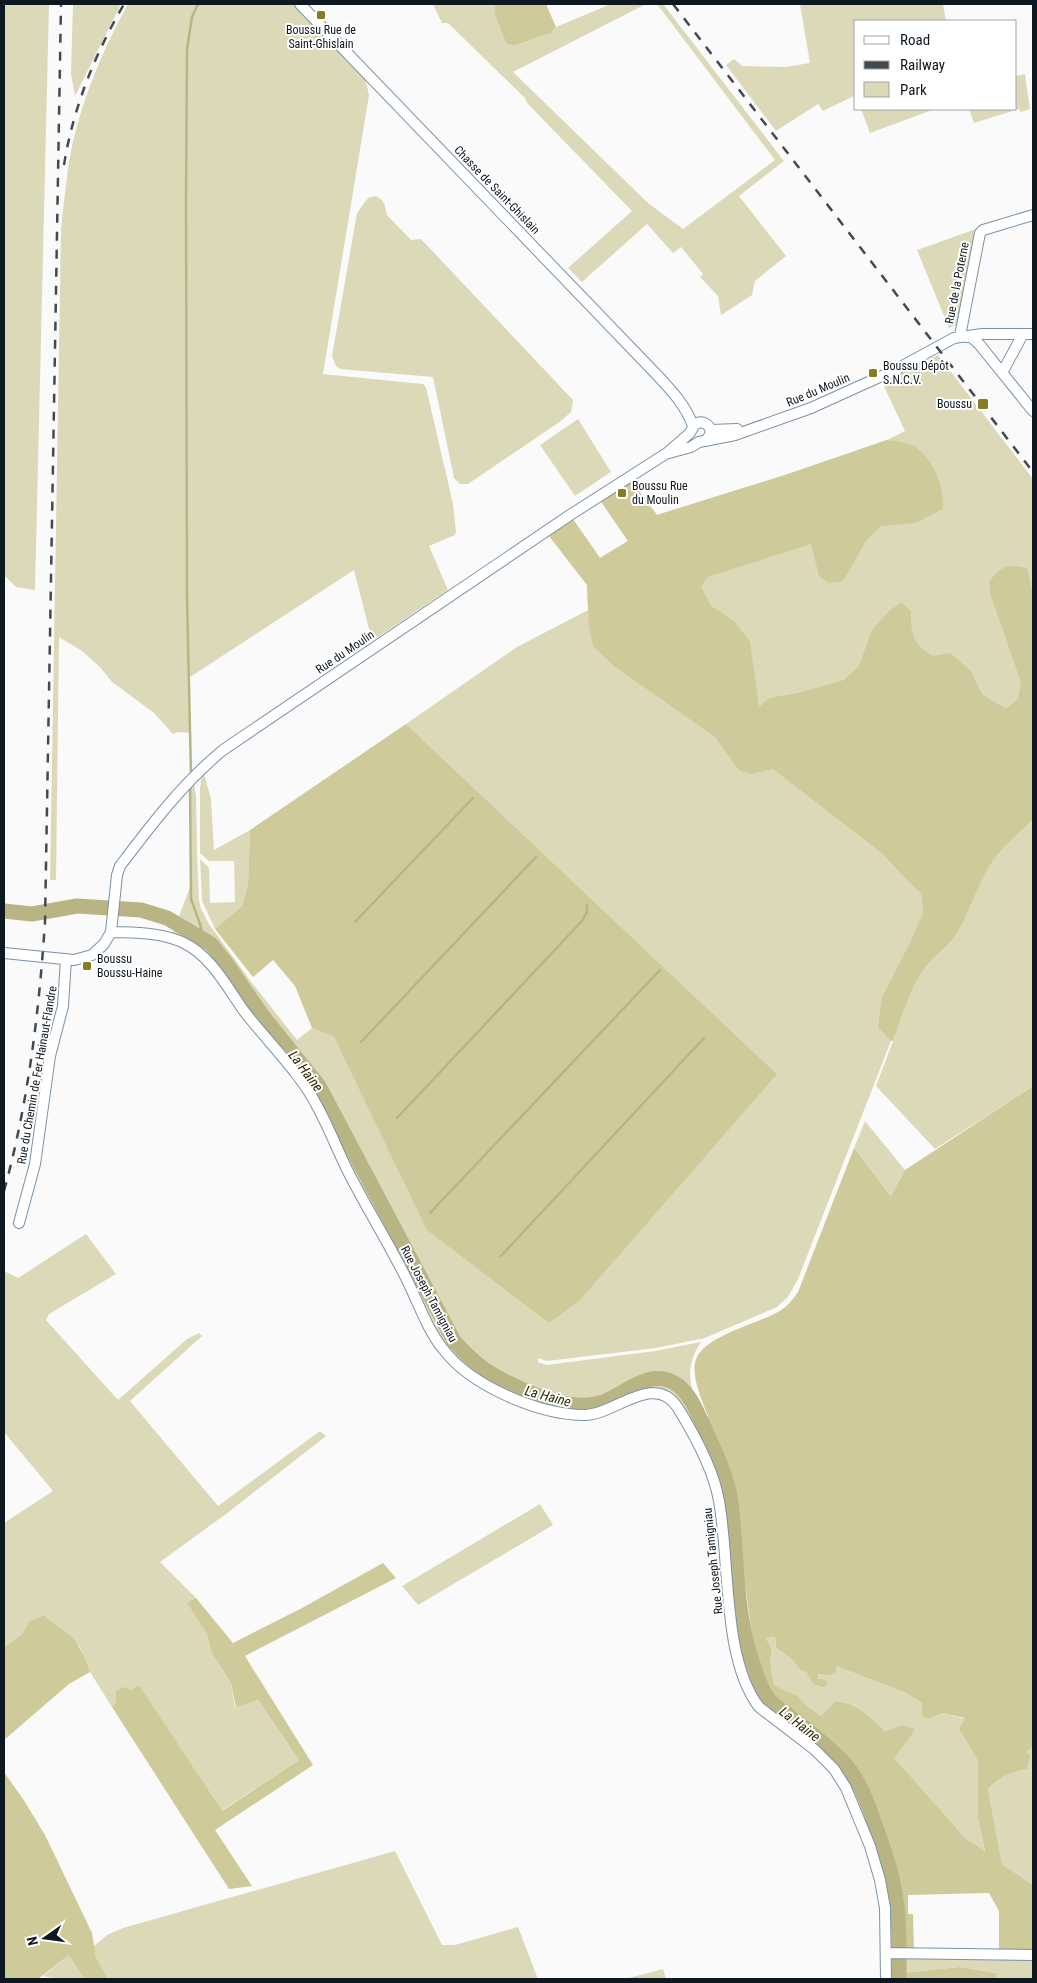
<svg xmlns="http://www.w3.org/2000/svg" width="1037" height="1983" font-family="'Roboto Condensed',sans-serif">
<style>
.green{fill:#dcd9b8}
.forest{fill:#cfca99;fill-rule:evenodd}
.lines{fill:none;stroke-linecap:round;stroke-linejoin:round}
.stream{stroke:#b9b484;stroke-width:2.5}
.river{stroke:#b9b484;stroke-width:15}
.minor-casing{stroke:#7892a8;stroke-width:12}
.minor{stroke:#fff;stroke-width:10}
.rail{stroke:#424a50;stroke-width:2.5;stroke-dasharray:9 9;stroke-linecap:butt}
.poi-dot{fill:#867c23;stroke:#fff;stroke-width:2}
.labels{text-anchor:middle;stroke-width:4;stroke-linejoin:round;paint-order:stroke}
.poi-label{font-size:12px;fill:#0e1820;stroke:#fff;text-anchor:start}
.street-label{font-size:12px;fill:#0e1820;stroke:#fff}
.water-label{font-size:14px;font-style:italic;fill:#2e2a02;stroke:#fff}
</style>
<rect width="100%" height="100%" fill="#fafafa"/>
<!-- green -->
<path class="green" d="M4,4h45l-14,586 -19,-3 -12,-12z
M73,4h48l-46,92 -4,-22z
M128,4h165l72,74 4,17 -46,279 100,10 3,3 27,117 3,27 -1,4 -26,11 19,44 -76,51 -18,-71 -164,107 1,56 -13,-1 -5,2 -19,-21 -42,-31 -12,-15 -18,-16 -23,-14 -3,243h-6l11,-650c2,-23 5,-46 8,-68 10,-56 32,-109 59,-158z
M433,4h62l-1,9 12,30 7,3 38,-13 5,-6 55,-23h35l-133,68 135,131 35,26 92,-69 -118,-156h6l121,157 -45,35 47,60 -31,25 -3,14 -31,20 -3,-19 -18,-19 3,-3 -22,-27 -8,6 -26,-29 -65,58 -14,-14 64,-57 -105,-108 -2,-5 -77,-75h-6z
M800,4h143l3,17h-90v74l-33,16 -5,-7 -42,27 -50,-66 8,-6 8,7 43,1 25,-4z
M1025,74l5,35 -9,3 -2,-3 -45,14 -5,-14h47v-33z
M861,109h74l-65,24z
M376,196c9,5 9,10 11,19l24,25 10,-1 152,161 -2,12 -10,9 -93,63h-8l-6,-6 -21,-101 -93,-8 -4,-3 -4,-10 25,-143 11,-15z
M976,229l-17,95 -10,4 -32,-78z
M938,355l95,124v607l-98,63 -59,-63 17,-45h-2l-93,238 -10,18 -11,10 -72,31 -49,10 -109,13 -9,-3v4l9,3 108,-14 46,-9c-18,28 -11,46 2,74l-12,7 -26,-31 -69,19 -35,-1 -48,-16 -43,-22 -26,-27 -88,-162 -37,-81 -103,-134 -44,-33 18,-48v-101l4,-2 2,12 1,59 2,45 2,9 8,15 40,55 48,61 15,-12 22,9 41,83 402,-46 -371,-350 111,-77 71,-37 -1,-25 -41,-53 24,-17 30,43 28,-17 -30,-44 30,-20 29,38 131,-41 99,-34 18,-9 -23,-49z
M578,419l33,53 -36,24 -35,-51z
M204,774l7,25 3,51 36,-20 -2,54 -6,22 -27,23 -13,-28 -2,-42 9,9 1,35 25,-1 -1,-41h-25l-9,-8v-64l1,-9z
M865,1121l40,49 -14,26 -37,-48z
M86,1234l30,40 -67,40 -3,6 72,80 69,-61 12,-6 3,3 -72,65 88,105 102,-75 6,5 -100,78 -66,48 36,36 -8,6 19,30 4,18 20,31 4,24 23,-7 41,60 -78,51 -82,-126 -23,16 -4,6 -22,-35 -10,-25 -12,-14 -15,-8 -9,-10 -15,6 -7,13 -18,13v-124l49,-32 -49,-59v-161l14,7z
M540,1504l13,21 -135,80 -16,-19z
M775,1637l1,11 16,11 8,11 6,2 7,12 9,3 -4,-14 18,-7 70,27 16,10v13l20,-3 24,6 -7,10 19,32v58l7,33 -19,-13 -73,-81 23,-29 -13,-4 -18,6c-15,-13 -30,-31 -51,-29l-13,14 -16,-12 -7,-8 -24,-11 -4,-24 2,-11 -6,-12z
M1033,1747v138l-31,-21 -14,-75c12,-12 22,-17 39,-20l-2,-17z
M395,1851l47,94h13l63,-18 20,52h-430l-12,-22 -2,-11 13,-11 16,-7z
M69,1955l15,24h-27l-14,-3z
M910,1957h123v22h-37l1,-6 -38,-6 -56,6v-14h7z
M663,1969l3,10h-41z"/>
<!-- forest -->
<path class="forest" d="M495,4h51l10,23 -5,6 -38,13 -7,-3 -12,-30z
M887,440c8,1 20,2 27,6 20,14 30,39 29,63l-28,14 -34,3 -15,15 -23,40 -14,2 -10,-7 -8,-32 -104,33 -6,10 10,19 23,15 16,21 9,65 10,-9 29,-5 46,-13 15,-14 13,-36 18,-20 11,-7 10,8c0,23 1,33 22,45l17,-3 21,18 11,23 24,15 12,-10 3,-17 -30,-86 -2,-14c13,-17 18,-18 38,-14l6,28v223c-16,16 -35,31 -46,51 -12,21 -18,43 -30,63 -9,14 -24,23 -34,37 -14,20 -21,47 -30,70l-2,1 -13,-14 4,-30 28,-54 13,-30 -1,-19 -17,-16 -22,-24 -110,-85 -22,5 -12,-4 -24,-33 -101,-71 -21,-20 -4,-20 -2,-41 -41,-53 24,-17 30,43 28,-17 -30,-44 30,-20 29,38 131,-41z
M406,724l371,350 -197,226 -31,23 -122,-93 -93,-193 -22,-9 -17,-42 -22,-26 -20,17 -38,-48 27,-23 6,-22 2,-54z
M1033,1086v661l-7,5 4,3 -3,14c-17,3 -27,8 -39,20l14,75 31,21v67h-34v-41l-10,-18 -81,2v19h5l1,36h-12c-3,-68 -17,-148 -64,-200l-68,-53 -8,-17 -9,-38 -19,-139 -8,-36 -21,-48 3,-3c-6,-15 -19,-44 -11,-59 10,-21 59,-33 79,-44 10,-5 16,-12 22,-21l56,-144 37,48 14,-26zM775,1637l1,11 16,11 8,11 6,2 7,12 9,3 4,-1 1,-4 -4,-3h-4l-1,-5 12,1 6,-3v-6l70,27 16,10v13l6,3 14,-6 23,5 -6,11 19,32v58l7,32 -19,-12 -72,-81 22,-29 -13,-4 -18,6c-15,-13 -30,-31 -51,-29l-13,14 -16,-12 -7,-8 -24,-11 -4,-24 2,-11 -6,-12z
M383,1563l13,15 -151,78 68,109 -98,65 37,56 -23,3 -117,-182 4,-6v-10l8,-4 7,3 8,-5 83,126 77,-51 -41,-60 -22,7 -5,-24 -20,-31 -4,-18 -20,-31 9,-5 37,45 69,-35z
M44,1615c8,9 16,12 25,19 11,10 16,24 21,38l-21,12 -65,56v-93l18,-13 7,-13z
M4,1772l21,30 20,33 47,98 4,24 12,22h-24l-15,-24 -31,24h-34z
M959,1967l38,6 -1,6h-92l-1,-6z"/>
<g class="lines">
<!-- stream -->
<path class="stream" d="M191,774l-4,-175 -1,-398 1,-152 5,-32 6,-13
M190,784l1,115 9,25 3,14
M355,922l118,-124
M361,1042l175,-185
M397,1118l185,-197 5,-9v-7
M430,1213l230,-243
M501,1256l203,-218"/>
<!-- river -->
<path class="river" d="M4,911l28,3 45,-8 64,4 26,8 44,26 16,20 35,51 57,71 135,255c9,10 19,20 30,28 28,18 82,44 116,34 24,-7 51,-39 79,-17 12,10 18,26 24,39 11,24 24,50 28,77 6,50 4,104 19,153 5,14 10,35 20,46 6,6 15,11 22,17 18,14 36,28 51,44 15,16 23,37 30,57 8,22 17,45 21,69 6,29 5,62 5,91"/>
<!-- minor casing -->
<g class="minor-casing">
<path id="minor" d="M300,4l358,372c14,15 28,30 35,50
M960,336l20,-103 3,-3 50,-15
M966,337h5l8,7 54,67
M1003,371l20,-37
M711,430l26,-1
M691,431l4,-7c8,-4 15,0 16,9l-5,8
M669,453l22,-6 8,-5 36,-7 76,-27 84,-38 59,-32 28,-4h51
M111,932c25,1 50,0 73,11 27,13 43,44 60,68 22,29 57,63 73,95 14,25 23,52 37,77 17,32 36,63 52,95 12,24 21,51 37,71 28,37 96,66 142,66 29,0 70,-44 93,-7 16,26 36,63 41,93 11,59 3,158 40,206l56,43 19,19 12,19 24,58 10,34 5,28 1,71
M4,953l70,7 18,-5 12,-11 7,-12 6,-57 3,-9c32,-42 62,-82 103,-116l347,-235 97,-62 23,-20
M19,1223l16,-59 15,-108 13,-50 3,-47
M886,1953l147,2"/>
</g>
<!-- minor -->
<use href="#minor" class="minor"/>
<!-- rail -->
<path class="rail" d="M673,4l360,468
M64,165c9,-57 31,-111 60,-161
M4,1191c24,-87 35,-178 41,-269l16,-918"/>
</g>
<!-- markers -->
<g class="poi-dot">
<rect x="316" y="10" width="10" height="10" rx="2.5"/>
<rect x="868" y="368" width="10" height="10" rx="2.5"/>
<rect x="977" y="398" width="12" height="12" rx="2.5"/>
<rect x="617" y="488" width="10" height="10" rx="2.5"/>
<rect x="82" y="961" width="10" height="10" rx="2.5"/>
</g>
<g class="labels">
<!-- poi labels -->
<g class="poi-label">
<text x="321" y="34" text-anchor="middle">Boussu Rue de<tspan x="321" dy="14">Saint-Ghislain</tspan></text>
<text x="883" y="370">Boussu Dépôt<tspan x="883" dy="14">S.N.C.V.</tspan></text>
<text x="972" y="408" text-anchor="end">Boussu</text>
<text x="632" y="490">Boussu Rue<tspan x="632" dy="14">du Moulin</tspan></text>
<text x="97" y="963">Boussu<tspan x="97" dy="14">Boussu-Haine</tspan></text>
</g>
<!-- street labels -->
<g class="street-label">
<text transform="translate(497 190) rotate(46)" y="4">Chasse de Saint-Ghislain</text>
<text transform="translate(957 283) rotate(-79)" y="4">Rue de la Poterne</text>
<text transform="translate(818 390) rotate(-23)" y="4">Rue du Moulin</text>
<text transform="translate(345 652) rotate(-34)" y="4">Rue du Moulin</text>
<text transform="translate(37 1075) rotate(-80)" y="4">Rue du Chemin de Fer Hainaut-Flandre</text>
<text transform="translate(429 1294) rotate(62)" y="4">Rue Joseph Tamigniau</text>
<text transform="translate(713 1561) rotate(-96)" y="4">Rue Joseph Tamigniau</text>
</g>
<!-- water labels -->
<g class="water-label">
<text transform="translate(306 1071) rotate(53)" y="5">La Haine</text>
<text transform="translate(548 1396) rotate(15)" y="5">La Haine</text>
<text transform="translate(800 1724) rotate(38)" y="5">La Haine</text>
</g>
</g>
<!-- border -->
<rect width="1037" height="1983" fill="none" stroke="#0e1820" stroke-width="10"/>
<!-- legend -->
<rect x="854" y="20" width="162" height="90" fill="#ffffff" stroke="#9fa3a6"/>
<rect x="864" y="36" width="25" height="8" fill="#ffffff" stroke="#9fa3a6"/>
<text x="900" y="45" font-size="15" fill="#0e1820">Road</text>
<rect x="864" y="61" width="25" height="8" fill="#424a50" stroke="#9fa3a6"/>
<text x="900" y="70" font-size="15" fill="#0e1820">Railway</text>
<rect x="864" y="82" width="25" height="15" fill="#dcd9b8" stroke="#9fa3a6"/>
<text x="900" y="95" font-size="15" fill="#0e1820">Park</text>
<!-- north arrow -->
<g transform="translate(45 1938) rotate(256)" stroke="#ffffff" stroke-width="4" paint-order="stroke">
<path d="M0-4L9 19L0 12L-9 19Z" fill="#0e1820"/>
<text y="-8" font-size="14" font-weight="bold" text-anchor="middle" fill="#0e1820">N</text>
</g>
</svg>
